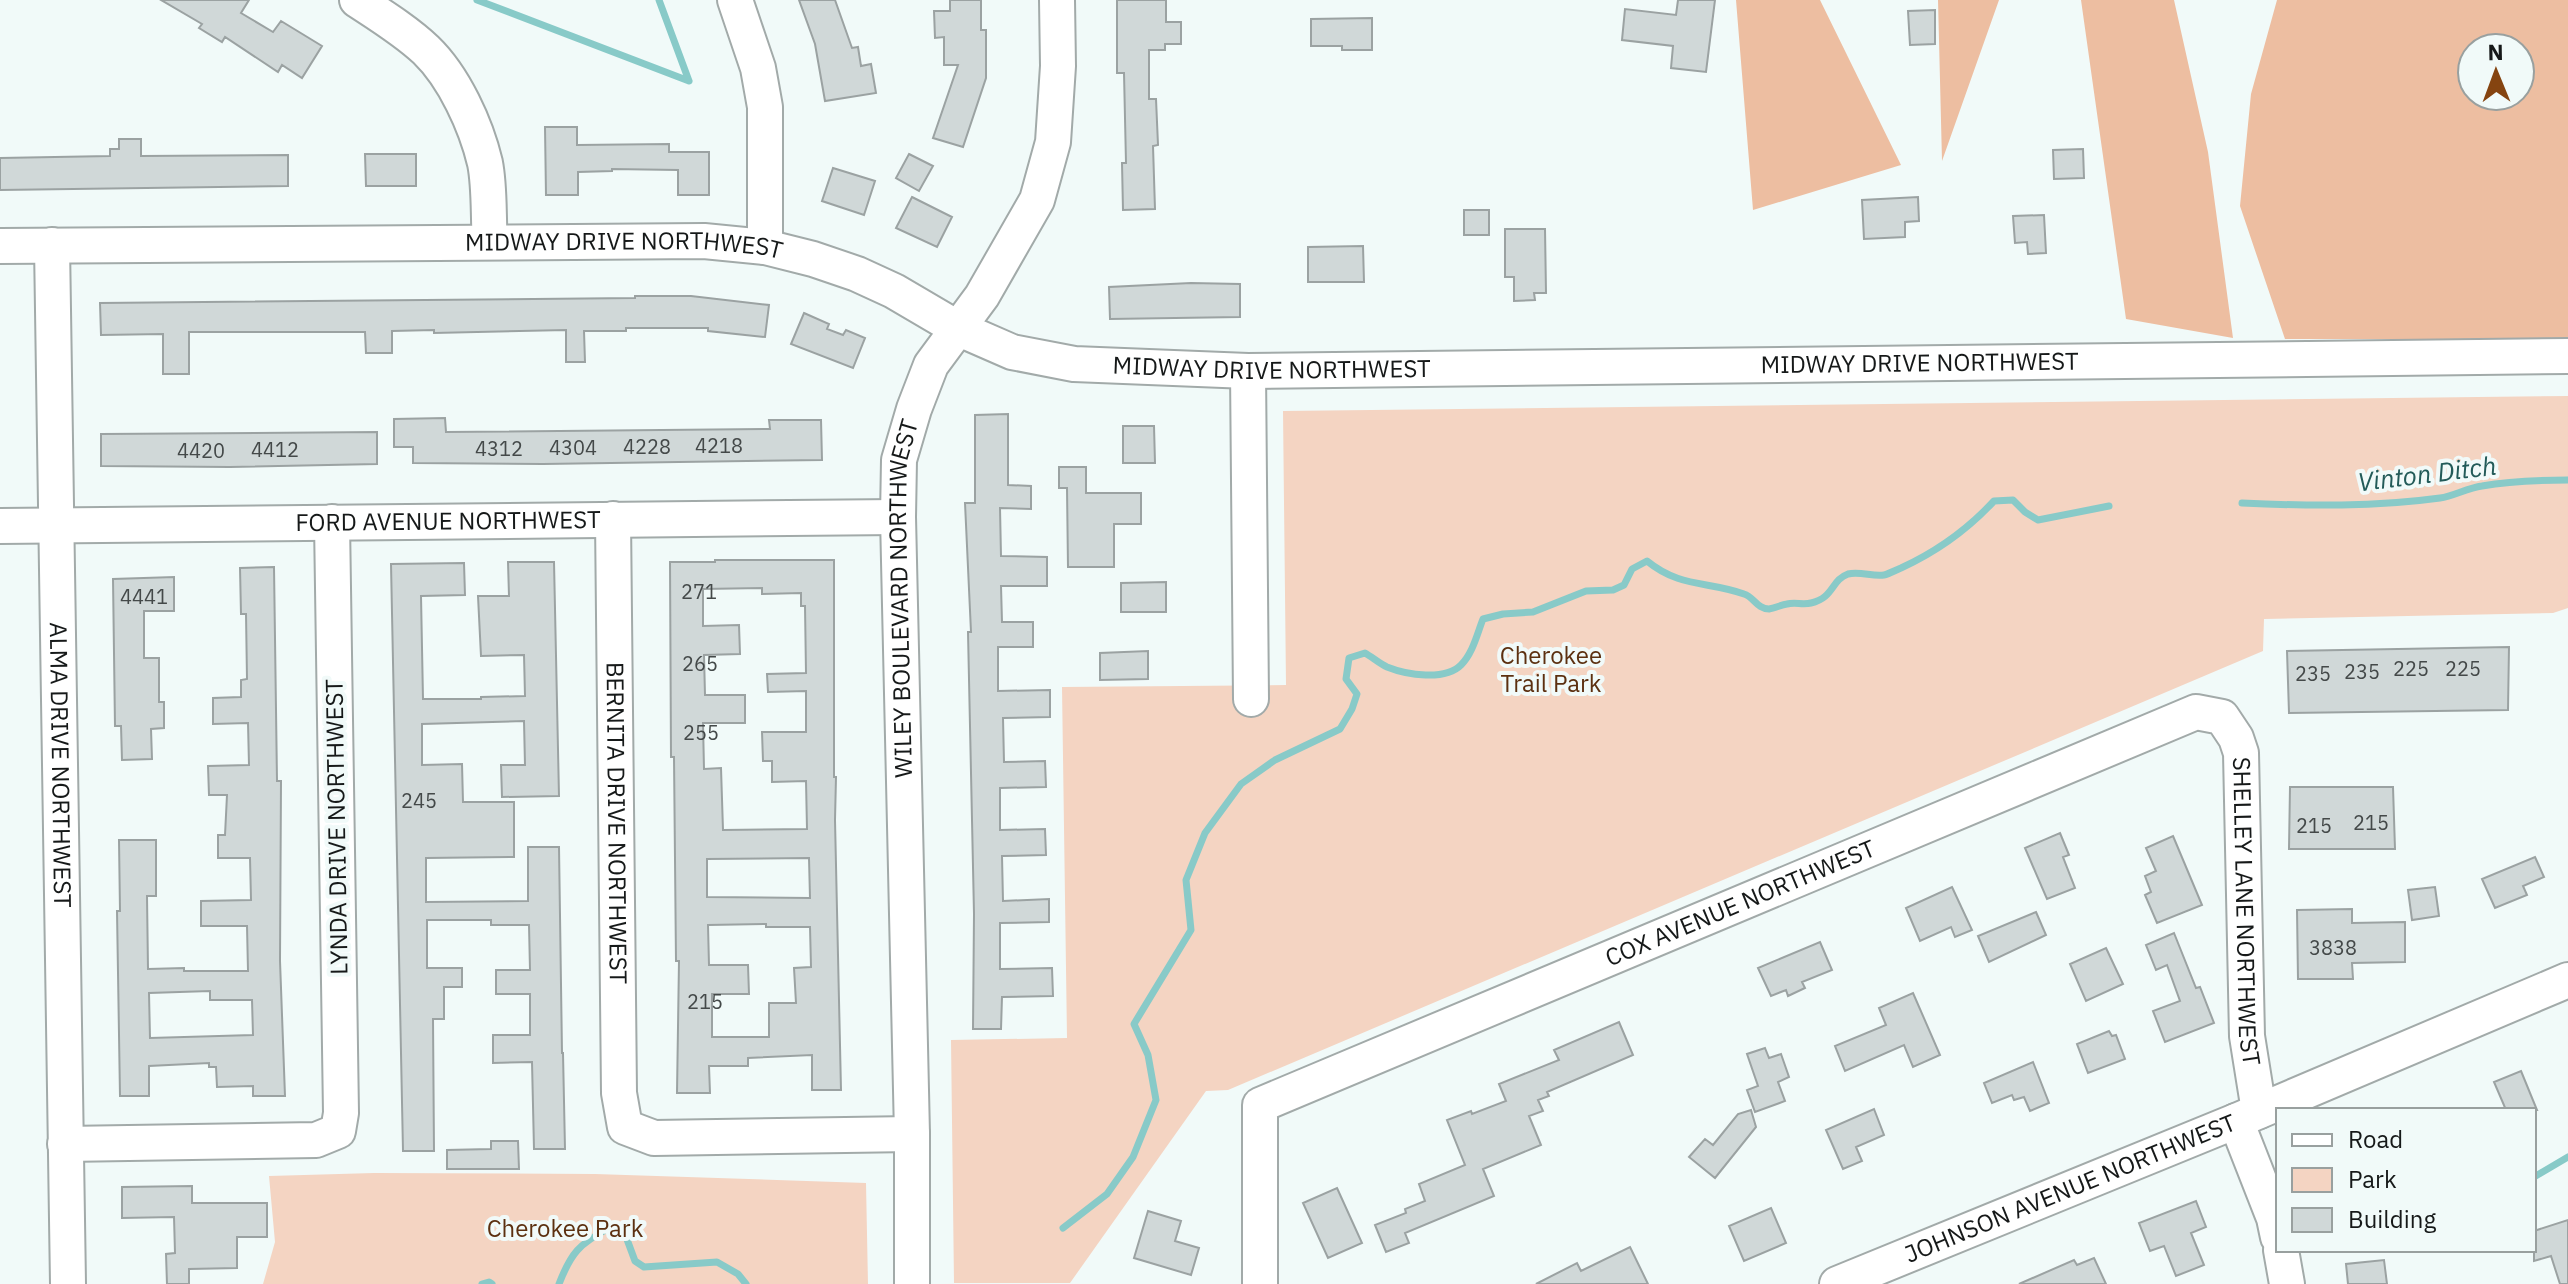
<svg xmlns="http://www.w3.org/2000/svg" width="2568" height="1284" font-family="'IBM Plex Sans',sans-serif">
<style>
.green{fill:#f4d4c2}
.forest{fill:#edbea1;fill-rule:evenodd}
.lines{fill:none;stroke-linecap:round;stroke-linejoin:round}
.stream{stroke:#88cac8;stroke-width:7}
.building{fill:#d0d8d8;stroke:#9ba2a2;stroke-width:2;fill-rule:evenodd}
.minor-casing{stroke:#a2aaa9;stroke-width:38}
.minor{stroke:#fff;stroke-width:34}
.labels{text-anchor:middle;stroke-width:8;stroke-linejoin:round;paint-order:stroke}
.number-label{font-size:20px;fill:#444949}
.street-label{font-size:24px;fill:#161919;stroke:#f1faf9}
.park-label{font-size:24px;fill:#5c3010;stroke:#f1faf9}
.water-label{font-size:26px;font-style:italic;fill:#235b59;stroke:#f1faf9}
</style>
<rect width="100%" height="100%" fill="#f1faf9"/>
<!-- green -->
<path class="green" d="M2568,396v212l-15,5 -289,6 -1,32 -1035,439 -22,1 -136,192h-116l-3,-243 116,-2 -5,-351 224,-2 -3,-274z
M374,1173l221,1 271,9 2,101h-605l12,-42 -6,-66z"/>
<!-- forest -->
<path class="forest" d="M1736,0h84l81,165 -148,45z
M1938,0h61l-57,161z
M2081,0h93l34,152 25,186 -107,-19z
M2277,0h291v339h-283l-45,-133 11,-112zM2520,48v48h-48v-48z"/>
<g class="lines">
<!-- stream -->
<path class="stream" d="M477,0l212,81
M659,0l30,81
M2242,503c66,3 133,4 198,-5 14,-2 27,-10 42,-12 28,-5 57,-6 86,-6
M2534,1177l34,-20
M1063,1228l44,-34 26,-37 23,-57 -8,-45 -14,-31 57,-94 -5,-50 19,-47 36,-49 34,-24 65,-31 12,-20 5,-15 -11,-15 3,-21 16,-5c7,4 15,11 22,14 20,8 58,14 74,-2 12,-12 16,-31 22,-46l20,-5 30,-2 53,-21 27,-1 11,-5 8,-16 15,-8c33,27 61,20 97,33 10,3 13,15 25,15 6,-1 12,-4 18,-5 8,-2 16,1 24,-1 23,-5 20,-23 37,-29 12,-3 25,3 36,1 5,-1 12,-5 17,-7 35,-16 67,-39 93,-67l19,-1 12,12 13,8 71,-14
M482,1284l7,-2 3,2
M559,1284c12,-31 20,-40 50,-56l16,6 10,27 9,6 73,-5 21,12 8,10"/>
</g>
<!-- building -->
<path class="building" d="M161,0h88l-8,13 32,19 8,-11 41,25 -20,32 -20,-13 -4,7 -53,-35 -3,5 -23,-14 3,-4z
M799,0h36l17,48 6,-1 3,19 10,-2 5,29 -51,8 -10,-57z
M950,0h31v30h5v48l-23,69 -30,-9 25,-73h-14v-28l-9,1 -1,-27h16z
M1117,0h49v22h15v22h-16v6h-16v49h7l2,46 -5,1 2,63 -32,1 -1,-47h4l-2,-90h-7z
M1678,0h37l-9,72 -35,-4 2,-22 -51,-6 3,-31 51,6z
M1935,10v34l-25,1 -2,-34z
M1372,18v32h-30v-4h-31v-27z
M545,127h32v18l92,-1v8h40v43h-31v-25l-66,-1v2l-34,1v23h-32z
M119,139h22v17l147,-1v31l-288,4v-32l110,-2v-7h9z
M2083,149l1,29 -30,1 -1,-29z
M365,154h51v32h-50z
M909,154l24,12 -14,25 -23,-13z
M833,168l42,13 -11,34 -42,-14z
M912,197l40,20 -15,30 -41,-19z
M1918,197l1,24 -14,1v15l-41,2 -2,-39z
M1464,210h25v25h-25z
M2044,215l2,38 -18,1 -1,-12 -12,1 -2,-27z
M1505,229h40l1,64h-12l1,7 -21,1v-24h-9z
M1363,246l1,36h-56v-35z
M1191,283l49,1v33l-130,2 -1,-32z
M635,296h56l78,9 -4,32 -57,-6v-3h-82v3h-42l1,31h-19v-32l-132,3v-3l-42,1v22h-26l-1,-21h-176v42h-26v-40l-62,1 -1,-32 535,-5z
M804,313l25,11 -2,5 16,6 3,-5 19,8 -12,30 -62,-24z
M1008,414v71l23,1v23l-31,-1 1,48 46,1v29h-46l1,36h31v25h-35v44l52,-1v27l-47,1 1,44 41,-1 1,26 -46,1v42l45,-1 1,26 -44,1 1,45 46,-2v23l-49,1v46l52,-1 1,28 -51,1 -1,32h-28l1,-115 -6,-282h3l-6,-129h10v-88z
M445,418l1,14 324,-3 -1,-9h52l1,40 -279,4 -130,-1v-16h-19v-28z
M1123,426h31l1,37h-32z
M377,432v32l-147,3 -129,-1v-32z
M1059,467h27v26h55v31h-27v43h-46l-1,-79h-8z
M715,560h119v217h2l-1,43 6,270h-29v-35l-64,3v8h-39l1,27h-33l2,-132h-3l-2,-204h-3l-1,-195h45zM762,588v6l39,-1v13h4l1,67 -39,1 1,18 38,-1v41h-44l1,29h9v21l34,-1 1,48 -84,1 -2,-62 -17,1 -1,-46h42v-28h-40l-1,-40 36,-1 -1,-29 -36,1v-37zM809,858l1,40 -103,-1v-38zM766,924v3h44l1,40 -17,1 2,35h-27v34h-57v-43h37l-1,-29h-39l-1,-40z
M508,562h46l5,234 -57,1 -1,-32h24l-1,-44 -102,3v41l40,-1 1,38h51v55l-88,1v44l102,-1v-54h31l3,206h1l2,96h-31l-2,-87 -39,1v-28h37v-41h-34v-24h34l-1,-45h-38v-5h-64v48h35v19h-18v32h-11l1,132h-31l-12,-587 73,-1 1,32 -44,1 2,103h58v-2l44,-1 -1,-41 -43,1 -3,-60h31z
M274,567l3,214h4l-1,180 5,135h-32v-10l-36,1 -1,-20h-7v-4l-60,3v30h-29l-3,-185h3l-1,-71h37v56h-9l1,73 36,-1v3h64l-1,-45h-46v-25l50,-1 -1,-42h-32v-23h7l2,-40h-18l-1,-29 41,-1 -1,-42 -35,1v-26l28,-1v-17l6,-1 -1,-65h-5l-1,-46zM210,991v9h42l1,35 -103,3 -1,-45z
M174,577v34h-30v47h15v44h5v26l-13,1 1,30 -30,1 -1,-34h-6l-2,-147z
M1166,582v30h-45v-29z
M2509,647l-1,63 -219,3 -2,-62z
M1148,651v28l-48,1v-27z
M2290,787h103l2,62h-106z
M2060,833l9,22 -6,2 12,31 -28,11 -22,-51z
M2173,836l29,69 -45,18 -12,-28 6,-3 -6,-16 11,-5 -10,-23z
M2535,857l9,20 -21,9 4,9 -32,13 -13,-29z
M1952,887l20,43 -17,7 -4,-10 -31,14 -14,-33z
M2435,887l4,29 -27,4 -4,-30z
M2352,909v14l53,-1v40l-53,1 1,16h-55l-1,-69z
M2036,912l10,23 -57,27 -11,-26z
M2174,933l22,55 4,-1 14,36 -49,19 -12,-31 27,-10 -13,-36 -11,5 -10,-25z
M1820,942l12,28 -30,12 3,6 -17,8 -2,-6 -15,6 -13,-28z
M2106,948l17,36 -37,17 -16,-37z
M1913,993l27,62 -27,12 -9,-22 -59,26 -10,-25 51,-21 -7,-17z
M1619,1022l14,33 -86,37 2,4 -11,4 5,11 -14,5 12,29 -58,24 11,27 -89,37 4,10 -23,9 -11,-27 31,-12 -1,-4 20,-8 -6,-17 46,-19 -18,-45 24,-9 1,3 34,-13 -7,-17 60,-24 -5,-10z
M2109,1031l3,5 4,-1 9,24 -37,14 -11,-29z
M1765,1048l4,10 12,-4 8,23 -11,5 7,19 -30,11 -8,-22 11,-4 -11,-32z
M2033,1062l16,41 -19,8 -6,-14 -10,3 -2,-5 -20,8 -8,-20z
M2521,1071l16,39h-31l-12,-28z
M1874,1109l10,26 -28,12 6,14 -19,8 -17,-39z
M1751,1110l5,17 -41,51 -26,-21 16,-18 8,6 25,-31z
M491,1141h27l1,28h-72v-19l44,-1z
M192,1186v17h75v34h-30v31l-48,1v15h-22l-1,-30 9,-1 -1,-36 -52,1v-31z
M1337,1188l25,55 -34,15 -25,-55z
M2196,1201l10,26 -15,6 13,32 -28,11 -12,-30 -14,5 -11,-28z
M1771,1208l15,35 -42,18 -15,-35z
M1148,1211l33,10 -6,20 24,7 -8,27 -57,-17z
M2568,1220v64h-8l-9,-28 -17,5v-30z
M1630,1247l18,37h-112l41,-21 4,8z
M2094,1258l12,26h-87l55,-24 3,5z
M2384,1260l3,24h-39l-2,-20z"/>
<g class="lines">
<!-- minor casing -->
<g class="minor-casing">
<g id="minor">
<path d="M357,0c23,15 49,31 69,50 28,27 50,75 59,113 5,25 3,54 5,79"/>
<path d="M735,0l23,68 7,39v140"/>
<path id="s1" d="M52,245l16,1039"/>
<path id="s2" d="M0,246l704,-5 61,6 48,12 44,15 37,17 63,37 55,24 62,12 174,7 1320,-15"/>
<path d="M1248,371l3,328"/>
<path id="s3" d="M613,519l6,574 6,34 29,11 258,-4"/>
<path id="s4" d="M0,526l898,-9"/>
<path d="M2236,1121l38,97 4,19"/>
<path d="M65,1144l251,-4 22,-9 3,-18 -9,-591"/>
<path d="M2281,1250l6,34"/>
<path id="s5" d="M912,1284v-150l-14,-617 1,-57 15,-51 17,-44 51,-69 55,-96 16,-58 5,-76 -1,-66"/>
<path id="s6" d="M1260,1284v-179l936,-393 26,5 14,21 5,15 6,283 12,75"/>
<path id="s7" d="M1837,1284l399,-163 332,-141"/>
</g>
</g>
<!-- minor -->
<use href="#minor" class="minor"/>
</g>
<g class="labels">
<!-- number labels -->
<g class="number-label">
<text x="719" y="453">4218</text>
<text x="647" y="454">4228</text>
<text x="573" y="455">4304</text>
<text x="499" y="456">4312</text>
<text x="275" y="457">4412</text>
<text x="201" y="458">4420</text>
<text x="699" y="599">271</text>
<text x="144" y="604">4441</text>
<text x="700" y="671">265</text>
<text x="2411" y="676">225</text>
<text x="2463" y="676">225</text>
<text x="2362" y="679">235</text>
<text x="2313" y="681">235</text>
<text x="701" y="740">255</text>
<text x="419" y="808">245</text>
<text x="2371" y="830">215</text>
<text x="2314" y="833">215</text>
<text x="2333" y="955">3838</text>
<text x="705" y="1009">215</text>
</g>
<!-- street labels -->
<g class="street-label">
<text dy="8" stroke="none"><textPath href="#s2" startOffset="624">MIDWAY DRIVE NORTHWEST</textPath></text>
<text dy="8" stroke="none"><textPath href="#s2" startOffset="1944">MIDWAY DRIVE NORTHWEST</textPath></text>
<text dy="8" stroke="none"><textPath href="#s2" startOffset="1296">MIDWAY DRIVE NORTHWEST</textPath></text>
<text dy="8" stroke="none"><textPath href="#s4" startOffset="448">FORD AVENUE NORTHWEST</textPath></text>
<text dy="8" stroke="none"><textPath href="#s5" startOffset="686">WILEY BOULEVARD NORTHWEST</textPath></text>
<text dy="8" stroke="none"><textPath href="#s1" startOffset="520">ALMA DRIVE NORTHWEST</textPath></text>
<text dy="8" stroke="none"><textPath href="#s3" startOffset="304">BERNITA DRIVE NORTHWEST</textPath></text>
<text transform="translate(337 827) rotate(-91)" y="8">LYNDA DRIVE NORTHWEST</text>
<text dy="8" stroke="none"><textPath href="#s6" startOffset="700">COX AVENUE NORTHWEST</textPath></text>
<text dy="8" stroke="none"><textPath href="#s6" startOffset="1420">SHELLEY LANE NORTHWEST</textPath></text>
<text dy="8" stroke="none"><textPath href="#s7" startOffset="252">JOHNSON AVENUE NORTHWEST</textPath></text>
</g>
<!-- park labels -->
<g class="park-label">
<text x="1551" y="664">Cherokee<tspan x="1551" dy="28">Trail Park</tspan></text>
<text x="565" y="1237">Cherokee Park</text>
</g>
<!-- water labels -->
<g class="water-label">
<text transform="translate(2427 474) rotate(-7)" y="9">Vinton Ditch</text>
</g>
</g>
<!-- legend -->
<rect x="2276" y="1108" width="260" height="144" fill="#f1faf9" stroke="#99a09f" stroke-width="2"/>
<rect x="2292" y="1134" width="40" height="12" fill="#ffffff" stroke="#99a09f" stroke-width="2"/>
<text x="2348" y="1148" font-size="24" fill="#161919">Road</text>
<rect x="2292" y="1168" width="40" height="24" fill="#f4d4c2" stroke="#99a09f" stroke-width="2"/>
<text x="2348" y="1188" font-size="24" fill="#161919">Park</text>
<rect x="2292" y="1208" width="40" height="24" fill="#d0d8d8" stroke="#99a09f" stroke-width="2"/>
<text x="2348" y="1228" font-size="24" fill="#161919">Building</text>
<!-- north arrow -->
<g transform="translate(2496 72) rotate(359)"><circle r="38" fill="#f1faf9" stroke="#99a09f" stroke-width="2"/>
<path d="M0-6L14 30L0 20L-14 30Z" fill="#854410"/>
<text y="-12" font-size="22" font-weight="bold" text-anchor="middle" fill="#161919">N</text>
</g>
</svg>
